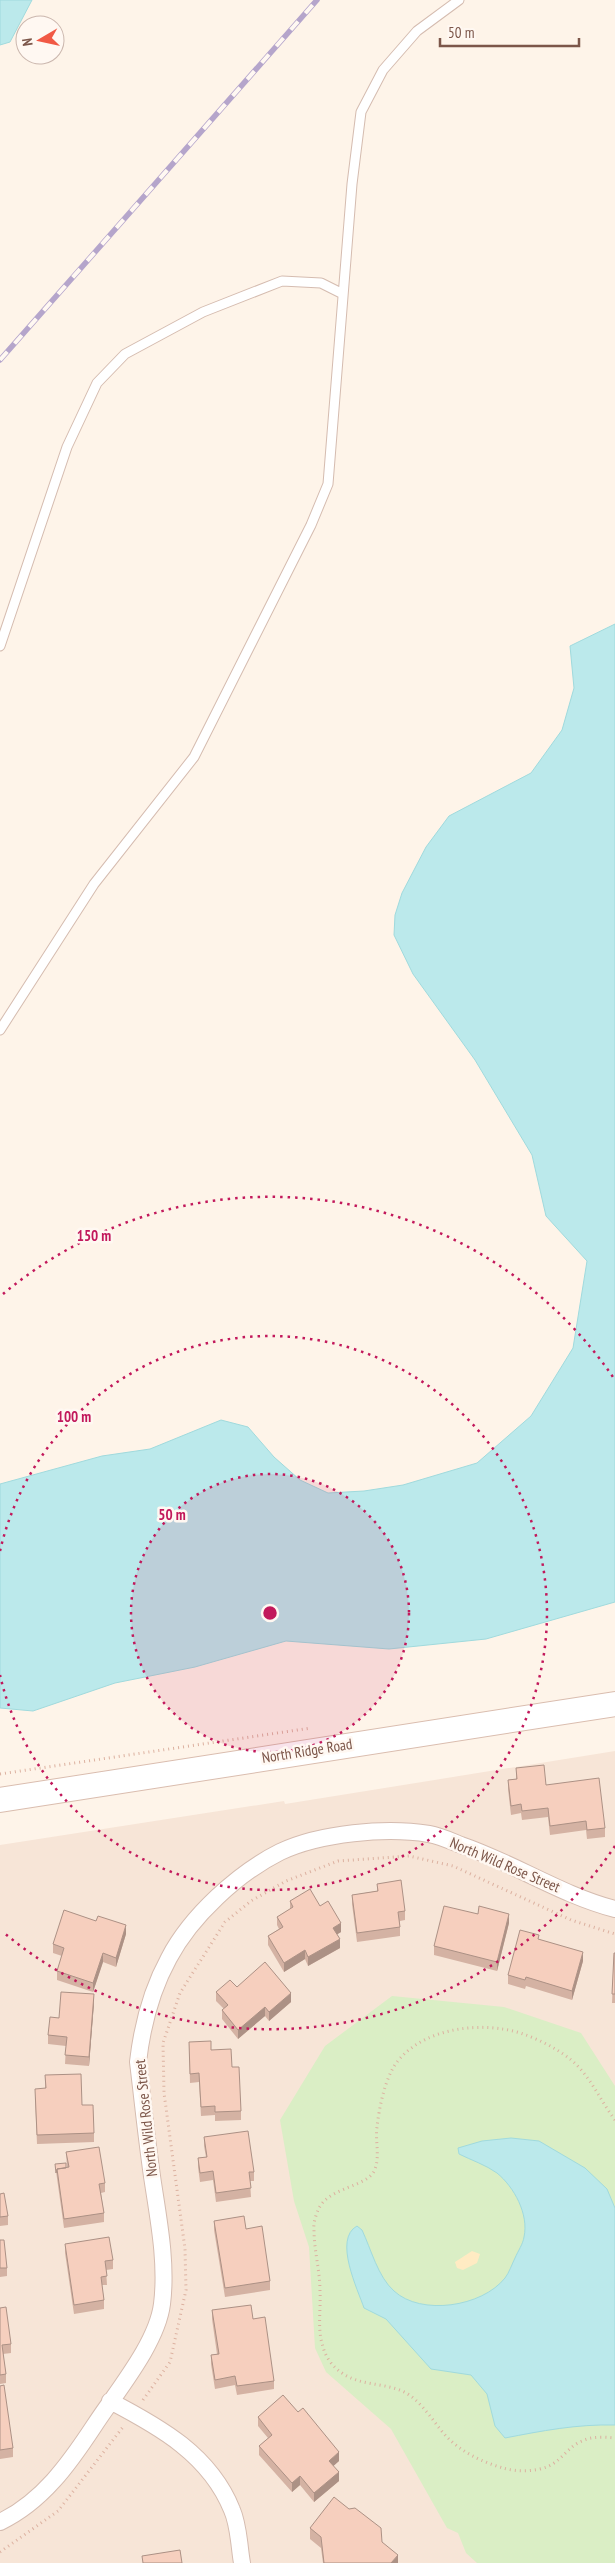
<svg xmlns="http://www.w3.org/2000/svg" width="615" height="2563" font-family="'PT Sans Narrow',sans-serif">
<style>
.residential{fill:#f7e5d7}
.green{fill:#daeec5}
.sand{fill:#ffebc3}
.water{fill:#bbe9eb;stroke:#a0dadd}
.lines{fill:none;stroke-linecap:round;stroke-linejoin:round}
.service-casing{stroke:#d5bcb0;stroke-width:11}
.minor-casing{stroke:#d5bcb0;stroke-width:18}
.secondary-casing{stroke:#dabdaf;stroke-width:26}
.path{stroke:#dcb1a0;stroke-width:3;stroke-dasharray:1 4;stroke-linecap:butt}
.service{stroke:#fff;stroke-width:9}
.minor{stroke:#fff;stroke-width:16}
.secondary{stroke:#fff;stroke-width:24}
.rail-casing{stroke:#b5a5cb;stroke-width:5.5}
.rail{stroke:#fff8f2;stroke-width:4;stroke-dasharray:11;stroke-linecap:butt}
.wall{fill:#d4b2a3}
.shaded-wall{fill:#ac9185}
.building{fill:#f6cfbe;stroke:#ac9185}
.ring{fill:none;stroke:#c2185b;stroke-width:2.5;stroke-dasharray:2.5 5}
.labels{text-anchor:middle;stroke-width:5;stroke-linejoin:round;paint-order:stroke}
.street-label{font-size:15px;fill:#7c5649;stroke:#fff8f2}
.centre{fill:#c2185b;stroke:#fff8f2;stroke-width:2.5}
.ring-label{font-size:15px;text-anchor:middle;font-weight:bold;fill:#c2185b;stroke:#fff8f2;stroke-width:5;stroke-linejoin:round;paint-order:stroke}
</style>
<rect width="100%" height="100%" fill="#fef4e9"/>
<!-- residential -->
<path class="residential" d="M615,1751v812h-615v-718l284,-44 1,3z"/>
<!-- green -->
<path class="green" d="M392,1996l112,11 77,26 34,53v477h-138l-11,-10 -8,-20 -11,-5 -56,-99 -65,-57 -11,-24 -6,-101 -15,-46 -14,-81 45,-74z"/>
<!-- sand -->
<path class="sand" d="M472,2251l8,3 -3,9 -14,7 -6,-2 -2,-6z"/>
<!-- water -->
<path class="water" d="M0,0h32l-22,42 -10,3z
M615,624v978l-129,37 -97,10 -103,-8 -91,26 -80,16 -82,28 -33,-3v-224l102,-28 48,-7 71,-29 27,7 26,30 26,23 28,13 36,-2 39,-6 74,-22 54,-47 42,-68 14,-87 -41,-45 -14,-61 -57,-95 -62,-86 -19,-39 1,-20 7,-22 24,-46 23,-31 82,-43 31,-43 12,-42 -4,-42z
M511,2138l28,3 46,27 22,21 8,19v217c-38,-1 -74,6 -110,13l-10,-12 -8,-32 -16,-19 -40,-6 -45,-50 -22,-11c-6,-18 -31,-69 -7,-82l5,4c9,19 16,47 32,61 27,25 88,16 111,-13 4,-5 7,-14 10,-20 3,-7 8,-14 9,-21 5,-23 -10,-50 -27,-64 -11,-8 -26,-13 -38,-19l-1,-6 24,-7z"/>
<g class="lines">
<!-- service casing -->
<g class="service-casing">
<path id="service" d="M0,646l67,-199 30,-64 28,-29 78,-42 79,-31 39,2 22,11
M0,1030l94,-146 100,-127 117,-232 17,-41 24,-300 9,-72 22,-42 34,-39 42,-31"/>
</g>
<!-- minor casing -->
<g class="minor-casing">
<path id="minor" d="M110,2401c50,26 100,54 122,109 7,16 7,36 10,53
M0,2522c42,-20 69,-58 94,-96 22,-34 63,-82 68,-122 5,-40 -3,-82 -9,-121 -6,-40 -10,-80 -15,-121 4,-35 14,-73 31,-104 22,-42 69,-85 111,-106 40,-19 106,-25 149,-18 11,2 22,7 32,11 53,18 100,50 154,64"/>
</g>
<!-- secondary casing -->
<g class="secondary-casing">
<path id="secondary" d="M0,1800l615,-96"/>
</g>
<!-- path -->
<path class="path" d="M0,1774l311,-46
M615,2120c-15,-20 -25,-45 -45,-61 -16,-13 -47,-28 -68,-30 -37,-6 -88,4 -109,39 -9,16 -14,41 -16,59 -2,14 3,28 -2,42 -6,18 -44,17 -56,39 -3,6 -6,16 -5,22 0,20 6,41 6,61 1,19 -3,38 3,56 3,11 10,20 19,26 21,15 50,8 70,24 14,11 23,27 34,39 15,16 36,26 57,32 13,4 33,4 46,-2 13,-6 20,-20 33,-25 10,-5 23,-4 33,-3
M143,2400l27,-38 16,-72 -1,-41 -21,-156 -1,-50 17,-50 45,-71 26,-21 35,-20 52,-20 71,-5 44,10 118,54 44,14
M0,2552l58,-41 65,-84"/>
<!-- service -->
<use href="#service" class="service"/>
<!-- minor -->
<use href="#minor" class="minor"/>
<!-- secondary -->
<use href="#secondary" class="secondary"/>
<!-- rail casing -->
<g class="rail-casing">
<path id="rail" d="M0,360l317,-360"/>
</g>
<!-- rail -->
<use href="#rail" class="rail"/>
</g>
<!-- wall -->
<path class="wall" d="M516,1768l30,17 59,43v9l-18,2 -1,-9 -36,5 -2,-18 -26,3 -1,-7 -10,2 -3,-26v-9l8,-1z
M377,1884l28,27v9l-5,1v15l-43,6 -5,-38v-9l25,-4z
M290,1901l30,5 21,26 -4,2 3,14 -32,18 -3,-7 -21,13 -16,-27v-9l11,-7 -2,-4v-8l13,-8z
M478,1914l31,9 -12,48 -63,-16v-9z
M126,1934l-10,33 -13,-5 -10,30 -36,-12v-9l5,-15 -9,-3v-9z
M539,1939l44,22 -11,39 -46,-14 -1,3 -17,-5v-9z
M614,1953h1v50h-3z
M237,1987l54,15 -22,19 -4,-5 -27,23 -16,-20v-9l2,-1 -8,-8v-9z
M94,2003l-5,63 -24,-2 1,-18 -18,-2v-9l11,-17z
M189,2042l22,8 21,17 9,44v9l-26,1v-6l-14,1 -2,-34 -9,1z
M45,2075l37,30 12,28v9l-57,2 -2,-46 10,-10z
M204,2137l50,35v9h-4l1,16 -35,5 -3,-22 -13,2 -2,-15v-9l8,-1 -2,-11z
M66,2152l39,31v9l-4,1 3,20v9l-40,6 -9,-64 12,4z
M0,2194l8,22v9l-8,1z
M214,2221l32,8 24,52v9l-45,7 -11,-67z
M0,2240l7,28v8l-7,1z
M65,2244l48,16v9l-7,1 1,15h-5l2,15v9l-30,5 -9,-61z
M0,2308l11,36v9l-8,1 3,20v9l-6,1z
M212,2310l41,9 21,62v8l-37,6 -2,-10 -20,4 -4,-25v-9l6,-1 -5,-35z
M0,2386l13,62v9l-13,2z
M258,2417l81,44 -6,5 6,15 -25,21 -14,-17 -8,7 -33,-37v-9l9,-8 -10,-12z
M310,2528l72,14 16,21h-75l-2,-15 -11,-9z"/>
<!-- shaded-wall -->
<path class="shaded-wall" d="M509,1914v9l-12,48v-9z
M341,1923v9l-8,5v-9z
M126,1925v9l-10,33v-9z
M340,1939v9l-32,18v-9z
M305,1950v9l-21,13v-9z
M583,1952v9l-11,39v-9z
M103,1953v9l-10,30v-9z
M291,1993v9l-22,19v-9z
M94,1994v9l-5,63v-9z
M265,2007v9l-27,23v-9z
M339,2452v9l-10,9v-9z
M339,2472v9l-25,21v-9z
M300,2476v9l-8,7v-9z
M398,2555v8h-7z"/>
<!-- building -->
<path class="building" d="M544,1765l2,20 53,-7 6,50 -18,2 -1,-9 -36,5 -2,-18 -26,3 -1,-7 -10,2 -3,-26 9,-1 -1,-11z
M401,1880l4,31 -7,1 2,15 -43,6 -5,-38 26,-4 -1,-7z
M310,1889l10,17 8,-5 13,22 -8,5 7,11 -32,18 -3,-7 -21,13 -16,-27 15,-9 -6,-10 16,-10 -3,-6z
M444,1906l34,8 1,-8 30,8 -12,48 -63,-16z
M64,1910l32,11 2,-5 28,9 -10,33 -13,-5 -10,30 -36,-12 7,-23 -11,-4z
M520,1930l19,5 -1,4 45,13 -11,39 -46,-14 -1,3 -17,-5z
M614,1953h1v41h-3z
M265,1962l26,31 -22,19 -4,-5 -27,23 -16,-20 6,-5 -12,-13 14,-12 7,7z
M61,1992l33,2 -5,63 -24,-2 2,-18 -19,-2 2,-18 9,1z
M211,2041v9l20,-1 1,18h7l2,44 -26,1v-6l-14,1 -2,-34 -9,1 -1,-32z
M81,2074l1,31h11l1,28 -57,2 -2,-46 11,-1 -1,-13z
M248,2131l6,41h-5l2,16 -35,5 -3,-22 -13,2 -2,-15 9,-1 -3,-20z
M99,2147l6,36 -6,1 5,29 -40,6 -7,-50 12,-2 -3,-15z
M66,2163v5l-9,1 -1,4 -1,-9z
M4,2193l4,23 -8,1v-23z
M244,2216l2,13 16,-3 8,55 -45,7 -11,-67z
M109,2237l4,23 -8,1 2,15 -6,1 3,23 -30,5 -9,-61z
M0,2240h4l3,28h-7z
M251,2305l2,14 12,-2 9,64 -37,5 -2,-10 -20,4 -4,-25 8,-1 -7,-44z
M6,2307l5,37 -9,1 4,29 -6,1v-67z
M4,2385l9,63 -13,2v-64z
M283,2395l15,17 5,-4 36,44 -10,9 10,11 -25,21 -14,-17 -8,7 -33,-37 13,-11 -14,-18z
M334,2497l15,12 6,-1 26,20 1,14 16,13 -7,8h-67l-3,-26 -11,-9z
M180,2550l2,13h-39l-1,-7z"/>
<!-- distance rings -->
<circle cx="270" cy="1613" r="139" fill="#c2185b" fill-opacity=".12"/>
<g class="ring">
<circle cx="270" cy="1613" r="139"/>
<path d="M0 1551A277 277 0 1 1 0 1675"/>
<path d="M615 1846A416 416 0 0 1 3 1932M3 1294A416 416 0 0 1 615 1380"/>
</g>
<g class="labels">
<!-- street labels -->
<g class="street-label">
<text transform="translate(307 1751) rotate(-9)" y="5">North Ridge Road</text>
<text transform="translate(505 1865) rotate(23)" y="5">North Wild Rose Street</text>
<text transform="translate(146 2118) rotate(-96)" y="5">North Wild Rose Street</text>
</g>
</g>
<circle cx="270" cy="1613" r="8" class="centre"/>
<g class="ring-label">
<text x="94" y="1241">150 m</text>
<text x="74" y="1422">100 m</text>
<text x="172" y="1520">50 m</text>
</g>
<!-- north arrow -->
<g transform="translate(40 40) rotate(261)"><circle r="24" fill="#fff8f2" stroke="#cbb7ae"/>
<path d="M0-4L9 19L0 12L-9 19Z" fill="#f15945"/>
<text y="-8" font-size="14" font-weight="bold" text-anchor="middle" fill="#7c5649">N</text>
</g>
<!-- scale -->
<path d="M440 38v8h139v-8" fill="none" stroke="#7c5649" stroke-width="2.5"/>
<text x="448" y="38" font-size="15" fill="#7c5649" stroke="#fff8f2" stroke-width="4" paint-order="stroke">50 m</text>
</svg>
